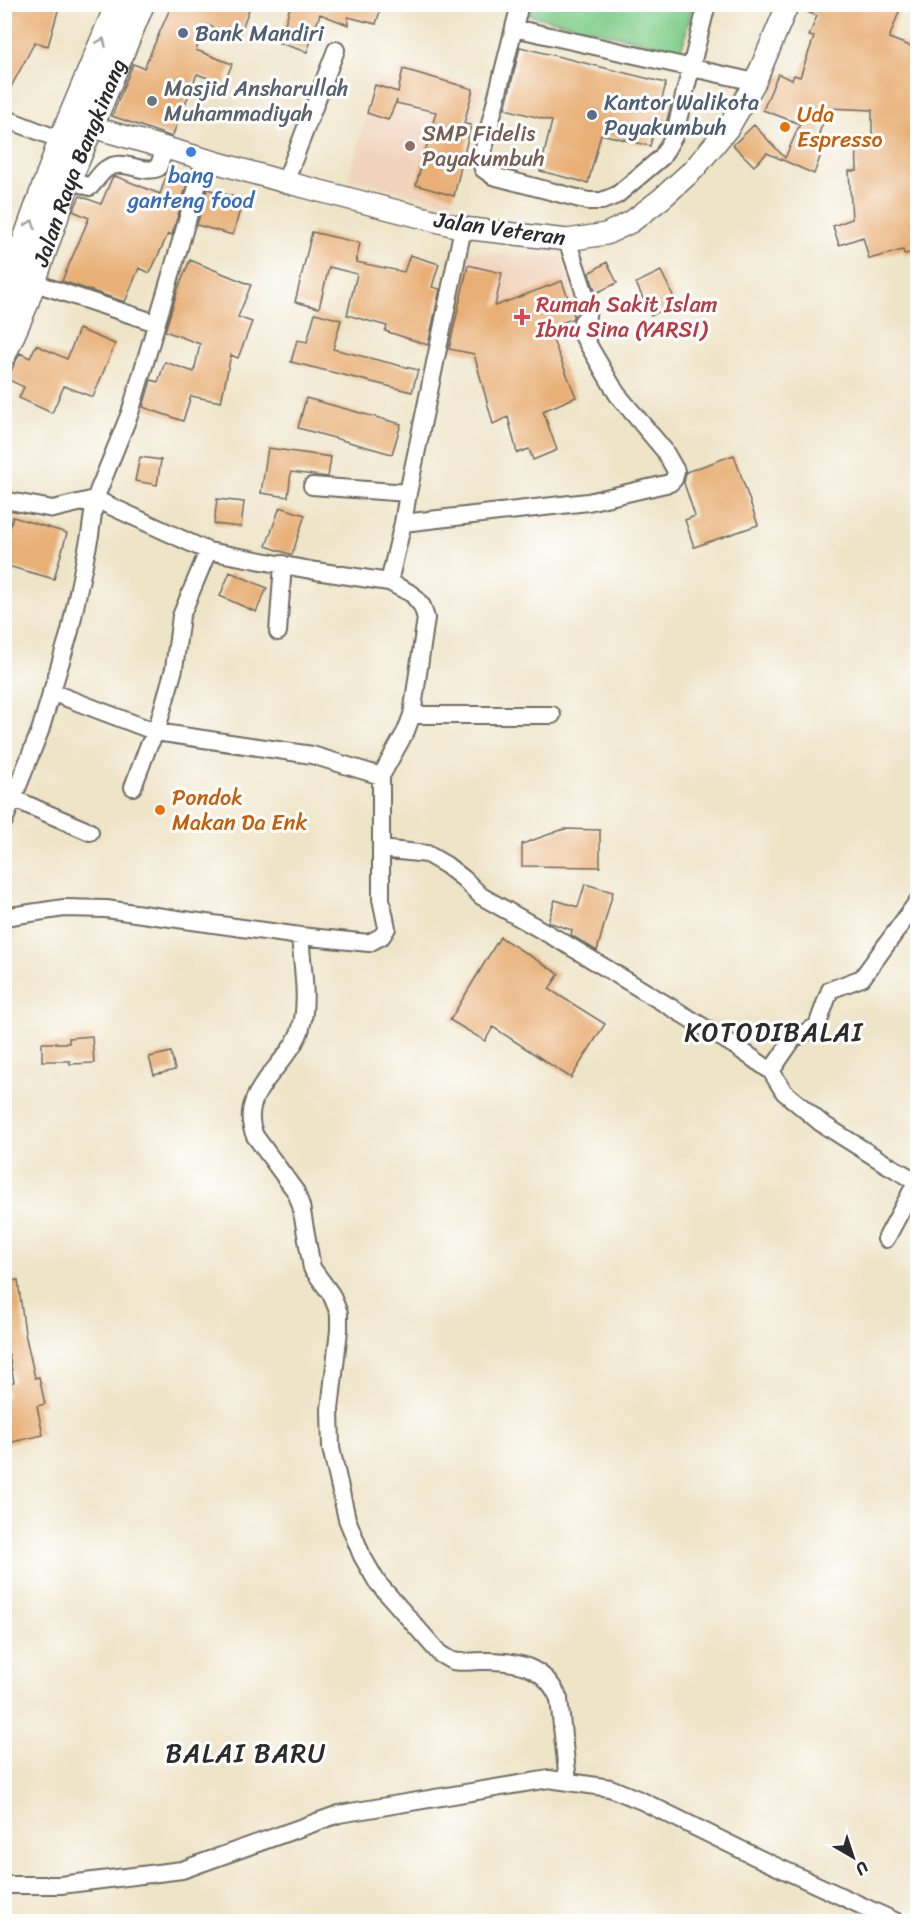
<svg xmlns="http://www.w3.org/2000/svg" width="922" height="1926" font-family="Sriracha,sans-serif">
<style>
.built{fill:#f2d4be}
.green{fill:#82ce8b;stroke:#567c5b;stroke-width:1.5}
.building{fill:#e8b077}
.lines{fill:none;stroke-linecap:round;stroke-linejoin:round}
.minor-casing{stroke:#6f6c62;stroke-width:20}
.major-casing{stroke:#6f6c62;stroke-width:24}
.highway-casing{stroke:#6f6c62;stroke-width:27}
.minor{stroke:#fff;stroke-width:16}
.major{stroke:#fff;stroke-width:21}
.highway{stroke:#fff;stroke-width:24}
.oneway{stroke:#a0a0a0}
.service-dot{fill:#5c6f8a;stroke:#fff;stroke-width:2}
.worship-dot{fill:#6b7280;stroke:#fff;stroke-width:2}
.food-dot{fill:#e8710a;stroke:#fff;stroke-width:2}
.education-dot{fill:#8d6e63;stroke:#fff;stroke-width:2}
.shop-dot{fill:#3f7fe0;stroke:#fff;stroke-width:2}
.health-dot{fill:#e0444e;stroke:#fff;stroke-width:2}
.labels{text-anchor:middle;stroke-width:6;stroke-linejoin:round;paint-order:stroke}
.service-label{font-size:22px;fill:#4e5e75;stroke:#fff;text-anchor:start}
.worship-label{font-size:22px;fill:#5b616d;stroke:#fff;text-anchor:start}
.food-label{font-size:22px;fill:#c56008;stroke:#fff;text-anchor:start}
.education-label{font-size:22px;fill:#785e54;stroke:#fff;text-anchor:start}
.street-label{font-size:22px;fill:#2b2b2b;stroke:#fff}
.shop-label{font-size:22px;fill:#366cbe;stroke:#fff}
.health-label{font-size:22px;fill:#be3a42;stroke:#fff;text-anchor:start}
.quarter-label{font-size:26px;letter-spacing:1.5px;fill:#2b2b2b;stroke:#fff}
</style>
<rect width="100%" height="100%" fill="#fff"/>
<filter id="ink" filterUnits="userSpaceOnUse"><feTurbulence type="fractalNoise" baseFrequency=".0167" numOctaves="2"/><feDisplacementMap in="SourceGraphic" scale="12" xChannelSelector="R" yChannelSelector="G"/><feConvolveMatrix kernelMatrix="1 2 1 2 8 2 1 2 1" color-interpolation-filters="sRGB"/></filter>
<filter id="wash" filterUnits="userSpaceOnUse"><feTurbulence type="fractalNoise" baseFrequency=".008" numOctaves="4" result="noise"/><feDisplacementMap in="SourceGraphic" scale="24" xChannelSelector="R" yChannelSelector="G"/><feGaussianBlur stdDeviation="1.35" result="paint"/><feColorMatrix in="noise" values="0 0 0 0 0 0 0 0 0 0 0 0 0 0 0 0 0 1.4 0 .05"/><feComposite in="paint" operator="in"/></filter>
<g filter="url(#wash)">
<rect width="100%" height="100%" fill="#eee4c7"/>
<!-- built -->
<path class="built" d="M394,65l88,22 -31,116 -103,-24 30,-101 12,3z
M469,251l58,5h35l13,62 -27,10 28,69 -33,14 14,39 -24,10 -4,-11 -12,4 -10,-36 -14,7 -19,-70 -25,-5z"/>
<!-- green -->
<path class="green" d="M532,5v-1l161,1 -12,46 -152,-36z"/>
<g id="blocks">
<!-- building -->
<path class="building" d="M4,4h12l9,4 1,-4h34l-12,42 -13,-4 -31,58z
M172,4h79l-12,33 -33,-12 -10,25 36,14 -8,20 -27,-10 -25,63 -60,-21 21,-52 11,4z
M291,4h71l18,7 -4,13 -28,-7v8l-28,-11 -13,38 -28,-9z
M800,4h102l-13,34 29,11v203l-14,2 -1,-4 -34,9 -6,-22 -24,8 -6,-19 19,-7 -3,-48h8l-1,-35h16v-26l-43,-2 -10,25 2,1 -3,10 6,2 -10,28 -47,-21 -13,13 -21,-21 21,-20 31,33 15,-34 -37,-14 15,-36 14,6 2,-5 6,2 14,-40 -5,-1 8,-20 -17,-7z
M520,47l146,36 -4,16 10,3 -6,21 -9,-3 -7,26 -49,-12 -13,49 -48,-12 12,-50 -47,-12z
M403,69l70,20 -9,35 7,1 -17,71 -38,-11 20,-73 -40,-9 1,-3 -9,20 -21,-7 8,-28 23,7z
M115,176l45,18 6,-17 21,7 -15,51 -4,-1 -18,39 -11,-5 -14,34 -63,-21 27,-63 -16,-7 7,-15 21,8 11,-26z
M207,189l36,10 -10,36 -36,-10z
M312,232l48,11 -4,19 48,10 6,-17 29,9 -7,23 8,2 -12,56 -43,-14 2,-5 -40,-11 10,-41 -28,-7 -10,41 -24,-6z
M190,260l61,25 -13,32 14,5 -14,36 -7,-3 -10,47 -30,-6 -8,25 -40,-14 8,-27 7,2 7,-20 29,10 6,-28 -35,-13 13,-42z
M607,262l10,21 -21,10 -7,-20z
M468,265l34,8 -7,33 67,-25 12,34 -2,4 -24,9 28,69 -33,14 14,39 -24,10 -4,-11 -12,4 -9,-36 -15,7 -19,-70 -25,-5z
M661,271l15,31 -25,14 -15,-33z
M315,313l26,7 -8,29 85,21 -6,22 -121,-30 6,-22 10,2z
M79,329l36,15 -22,53 -29,-11 -12,27 -33,-15 5,-11 -17,-8 13,-26 10,5 6,-13 31,14z
M306,398l95,26 -9,30 -94,-26z
M268,448l63,9 -3,20 -37,-5 -3,25 -27,-4z
M734,455l24,70 -64,22 -9,-27 10,-4 -11,-33 2,-11z
M140,457l21,3 -4,25 -22,-4z
M217,499l27,3 -3,25 -27,-3z
M280,507l25,8 -13,40 -26,-9z
M13,517l54,16 -13,46 -50,-14v-19z
M230,572l37,16 -11,24 -36,-16z
M564,829l36,1v37l-78,-1v-22z
M585,884l28,8 -16,59 -26,-16 1,-5 -24,-8 7,-22 23,7z
M500,937l59,37 -10,15 56,35 -34,54 -78,-51 -8,14 -35,-21z
M92,1036l2,27 -24,1v-3h-28v-18h27v-5z
M171,1052l4,18 -21,5 -5,-18z
M18,1280l7,53 10,45 4,-1 6,27 -8,2 6,29 -39,9v-46l4,-1 -3,-13 9,-2 -5,-27 -5,1v-74z"/>
</g>
</g>
<g filter="url(#ink)">
<use href="#blocks" fill-opacity="0" stroke="#6f6c62" stroke-width="1.5"/>
<g class="lines">
<!-- minor casing -->
<g class="minor-casing">
<path id="minor" d="M520,4l-39,156 2,9 10,7 95,25h14l15,-6 45,-38 12,-21 33,-132
M514,28l241,54
M4,118l57,22
M69,180l21,7c5,-5 10,-14 16,-18 17,-12 35,6 52,-1l7,-20
M285,182l51,-132
M32,282l124,41
M312,486l96,7
M4,500l49,9 42,-10 113,52 108,20 73,11 23,12 10,12 4,12 -14,97 -6,16 -25,45v73l46,5 19,11 18,14 17,17 85,48 169,102 36,25 13,21 37,31 65,41 32,18
M403,523l185,-21 82,-19 4,-4 2,-8 -12,-21 -47,-56 -35,-60v-12l5,-6 1,-13 -21,-63
M389,582l14,-59 5,-30 55,-265
M278,632l5,-68
M51,692l105,40 156,23 69,21
M412,715h140
M133,787l15,-40 8,-15 18,-63 7,-53 27,-65
M5,795l85,37
M4,821l36,-90 30,-100 20,-96 5,-36 35,-86 75,-253
M4,917l60,-9 42,1 194,27 69,7 13,-7 5,-8 -6,-29v-50
M300,936c2,29 9,64 1,92 -11,37 -66,64 -46,108l41,56 5,14 11,62 19,26 8,19v17l-9,79 1,39 16,71 15,37 15,26 63,72c4,2 9,6 13,7 8,2 20,0 28,0 33,-1 64,4 78,38l9,82
M771,1071l22,-32 24,-13 13,-36 32,-12 56,-77
M886,1239l31,-58
M4,1885h57l121,-15 157,-56 210,-35 61,9 32,13 114,56 141,65"/>
</g>
<!-- major casing -->
<g class="major-casing">
<path id="major" d="M76,120l16,7 193,55 178,46 104,12 39,-6 25,-12 30,-23 33,-30 35,-42 26,-45 33,-78"/>
</g>
<!-- highway casing -->
<g class="highway-casing">
<g id="highway">
<path d="M4,299l57,-159 57,-136"/>
<path id="s1" d="M4,354l21,-48 44,-126 73,-176"/>
</g>
</g>
<!-- minor -->
<use href="#minor" class="minor"/>
<!-- major -->
<use href="#major" class="major"/>
<!-- highway -->
<use href="#highway" class="highway"/>
</g>
<!-- one-way arrows -->
<defs><path id="oneway-chevron" d="M-2-3.5L2.5 0L-2 3.5" fill="none" stroke-width="1.6" stroke-linecap="round" stroke-linejoin="round" transform="scale(1.5)"/></defs>
<g class="oneway">
<use href="#oneway-chevron" transform="translate(102 42) rotate(-67)"/>
<use href="#oneway-chevron" transform="translate(31 224) rotate(-70)"/>
</g>
</g>
<!-- markers -->
<g class="service-dot">
<circle cx="183" cy="33" r="6"/>
<circle cx="592" cy="115" r="6"/>
</g>
<circle class="worship-dot" cx="152" cy="101" r="6"/>
<g class="food-dot">
<circle cx="785" cy="127" r="6"/>
<circle cx="160" cy="810" r="6"/>
</g>
<circle class="education-dot" cx="410" cy="146" r="6"/>
<circle class="shop-dot" cx="191" cy="152" r="6"/>
<path class="health-dot" d="M519 308h6v6h6v6h-6v6h-6v-6h-6v-6h6z"/>
<g class="labels">
<!-- service labels -->
<g class="service-label">
<text x="195" y="41">Bank Mandiri</text>
<text x="604" y="110">Kantor Walikota<tspan x="604" dy="25">Payakumbuh</tspan></text>
</g>
<!-- worship labels -->
<g class="worship-label">
<text x="164" y="96">Masjid Ansharullah<tspan x="164" dy="25">Muhammadiyah</tspan></text>
</g>
<!-- food labels -->
<g class="food-label">
<text x="797" y="122">Uda<tspan x="797" dy="25">Espresso</tspan></text>
<text x="172" y="805">Pondok<tspan x="172" dy="25">Makan Da Enk</tspan></text>
</g>
<!-- education labels -->
<g class="education-label">
<text x="422" y="141">SMP Fidelis<tspan x="422" dy="25">Payakumbuh</tspan></text>
</g>
<!-- street labels -->
<g class="street-label">
<text dy="8" stroke="none"><textPath href="#s1" startOffset="206">Jalan Raya Bangkinang</textPath></text>
<text transform="translate(500 228) rotate(8)" y="8">Jalan Veteran</text>
</g>
<!-- shop labels -->
<g class="shop-label">
<text x="191" y="183">bang<tspan x="191" dy="25">ganteng food</tspan></text>
</g>
<!-- health labels -->
<g class="health-label">
<text x="536" y="312">Rumah Sakit Islam<tspan x="536" dy="25">Ibnu Sina (YARSI)</tspan></text>
</g>
<!-- quarter labels -->
<g class="quarter-label">
<text x="774" y="1041">KOTODIBALAI</text>
<text x="246" y="1762">BALAI BARU</text>
</g>
</g>
<!-- margin -->
<rect width="922" height="1926" fill="none" stroke="#fff" stroke-width="24"/>
<!-- north arrow -->
<g transform="translate(853 1857) rotate(141)" stroke="#ffffff" stroke-width="4.5" paint-order="stroke">
<path d="M0-4.5L10 22L0 15L-10 22Z" fill="#2b2b2b"/>
<text y="-9" font-size="16" font-weight="bold" text-anchor="middle" fill="#2b2b2b">U</text>
</g>
</svg>
